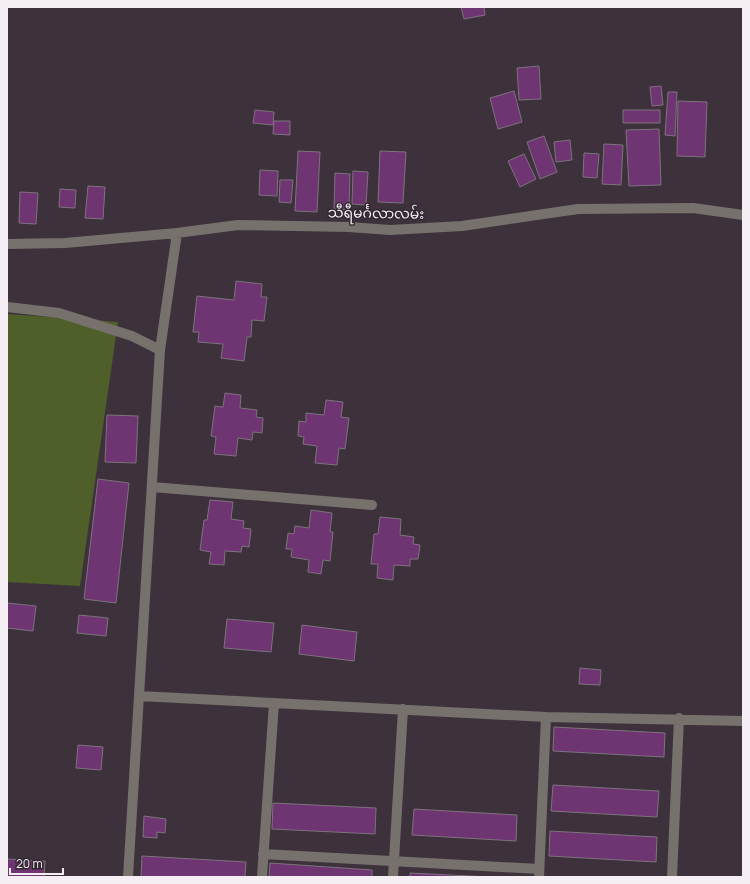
<svg xmlns="http://www.w3.org/2000/svg" width="750" height="884" font-family="Manrope,'Noto Sans Myanmar',sans-serif">
<style>
.green{fill:#4f5f2a}
.building{fill:#6f3572;stroke:#7d727d}
.lines{fill:none;stroke-linecap:round;stroke-linejoin:round}
.minor{stroke:#76716c;stroke-width:10}
.labels{text-anchor:middle;stroke-width:3;stroke-linejoin:round;paint-order:stroke}
.street-label{font-size:14px;fill:#f5eff5;stroke:#322831}
</style>
<rect width="100%" height="100%" fill="#3d323c"/>
<!-- green -->
<path class="green" d="M7,314l111,8 -38,264 -73,-4z"/>
<!-- building -->
<path class="building" d="M461,7h23l1,8 -21,4z
M539,66l2,33 -22,1 -2,-32z
M661,86l2,19 -11,1 -2,-19z
M514,91l8,31 -24,7 -8,-31z
M668,92h9l-2,44 -10,-1z
M678,101l29,1 -2,55 -28,-1z
M255,110l19,2 -1,13 -20,-2z
M623,110h37v13h-37z
M274,121h16v14l-17,-1z
M659,129l2,56 -32,1 -3,-56z
M544,136l13,36 -17,7 -13,-37z
M570,140l2,20 -16,2 -2,-20z
M604,144l19,1 -2,40 -19,-1z
M298,151l22,1 -3,60 -22,-1z
M380,151l26,1 -3,51 -25,-1z
M584,153l15,1 -2,24 -14,-1z
M524,154l12,25 -16,8 -12,-26z
M260,170l18,1 -1,25 -18,-1z
M353,171l15,1 -2,33 -14,-1z
M335,173l15,1 -1,36 -15,-1z
M280,180h13l-2,23 -12,-1z
M88,186l17,1 -2,32 -18,-1z
M60,189l16,1 -1,18 -16,-1z
M20,192l18,1 -2,31 -17,-1z
M236,281l26,3 -1,13h6l-3,24 -12,-1 -1,17h-4l-3,24 -23,-3 2,-14 -25,-2 1,-10h-6l4,-36 37,4z
M225,393l16,2 -1,13 17,2 -1,7 7,1 -1,15 -9,-1 -1,8 -14,-2 -2,18 -22,-2 2,-17 -5,-1 4,-30 8,1z
M326,400l17,2 -2,15 8,1 -4,31 -6,-1 -2,17 -22,-2 2,-17 -14,-2 1,-7 -6,-1 1,-15 7,1v-9l18,2z
M107,415l31,1 -2,47 -31,-1z
M98,479l31,4 -13,120 -32,-4z
M210,500l23,2 -2,17 13,2 -1,7 8,1 -2,18 -7,-1 -1,6 -16,-1 -1,14 -15,-1 2,-12 -11,-2 4,-30h3z
M311,510l21,3 -2,19h3l-3,29 -7,-1 -2,14 -13,-2 1,-12 -18,-3 1,-8h-6l2,-16 6,1 1,-8 14,2z
M380,517l21,2 -1,16 14,2 -1,7 7,1 -2,14h-8v7l-16,-1 -1,15 -16,-2 1,-14h-7l3,-30h4z
M7,603l29,3 -3,25 -26,-3z
M79,615l29,3 -2,18 -29,-3z
M227,619l47,4 -3,29 -47,-4z
M302,625l55,7 -3,29 -55,-7z
M580,668l21,2 -1,15 -21,-1z
M554,727l111,6 -1,24 -111,-6z
M78,745l25,2 -2,23 -25,-2z
M553,785l106,6 -2,26 -106,-6z
M273,803l103,5 -1,26 -103,-5z
M414,809l103,6 -1,26 -104,-6z
M144,816l22,3 -1,14 -8,-1v6l-14,-1z
M550,831l107,6 -1,25 -107,-6z
M142,856l104,6 -1,15h-104z
M7,859l38,2 -1,16h-37z
M270,863l102,7v7h-103z
M410,873l81,4h-81z"/>
<g class="lines">
<!-- minor -->
<path class="minor" d="M7,244l58,-1 112,-10 61,-8 111,2 41,3 72,-4 116,-17 115,-1 50,7
M7,307l52,6 73,23 28,14
M152,487l220,18
M139,696l407,21 197,4
M263,854l276,15
M128,877l32,-527 17,-117
M262,877l12,-174
M393,877l10,-168
M539,877l7,-160
M672,877l7,-159"/>
</g>
<g class="labels">
<!-- street labels -->
<g class="street-label">
<text transform="translate(376 213) rotate(1)" y="5">သီရီမင်္ဂလာလမ်း</text>
</g>
</g>
<!-- border -->
<rect width="750" height="884" fill="none" stroke="#f5eff5" stroke-width="16"/>
<!-- scale -->
<path d="M10 868v6h53v-6" fill="none" stroke="#f5eff5" stroke-width="2"/>
<text x="16" y="868" font-size="12" fill="#f5eff5" stroke="#322831" stroke-width="3" paint-order="stroke">20 m</text>
</svg>
